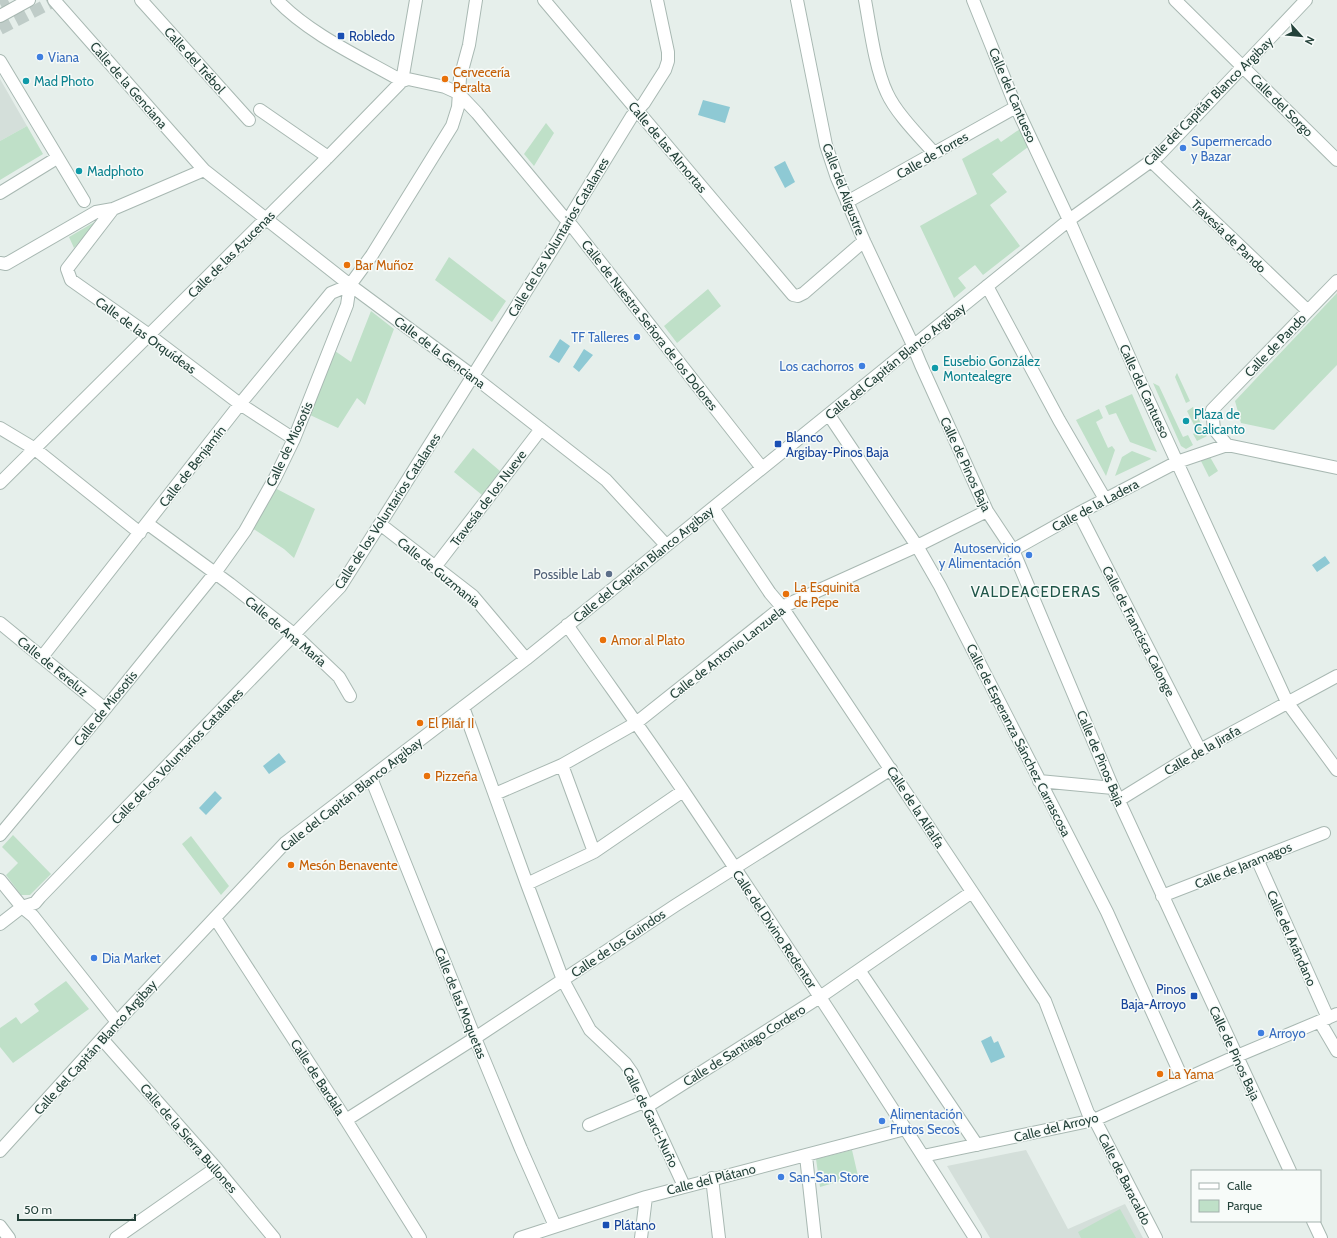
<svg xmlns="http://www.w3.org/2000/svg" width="1337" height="1238" font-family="Cabin,sans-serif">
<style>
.built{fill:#d4dfda}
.green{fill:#bfe0c8}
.water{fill:#8ec9d4}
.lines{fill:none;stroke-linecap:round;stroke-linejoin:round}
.major-tunnel{stroke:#bfccc8;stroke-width:12;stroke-dasharray:12 6;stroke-linecap:butt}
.minor-casing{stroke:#a8b8b2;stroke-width:14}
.minor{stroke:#fff;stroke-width:12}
.transit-dot{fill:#1a4fb4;stroke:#f7fbf9;stroke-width:1.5}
.shop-dot{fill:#3f7fe0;stroke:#f7fbf9;stroke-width:1.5}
.food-dot{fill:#e8710a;stroke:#f7fbf9;stroke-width:1.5}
.culture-dot{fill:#0f9aa8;stroke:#f7fbf9;stroke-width:1.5}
.service-dot{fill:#5c6f8a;stroke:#f7fbf9;stroke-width:1.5}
.labels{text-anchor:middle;stroke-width:3;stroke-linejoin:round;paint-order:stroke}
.transit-label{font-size:13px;fill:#164399;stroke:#f7fbf9;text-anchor:start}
.shop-label{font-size:13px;fill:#366cbe;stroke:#f7fbf9;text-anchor:start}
.street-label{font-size:13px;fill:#24423a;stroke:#f7fbf9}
.food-label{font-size:13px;fill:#c56008;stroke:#f7fbf9;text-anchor:start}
.culture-label{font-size:13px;fill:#0d838f;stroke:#f7fbf9;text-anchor:start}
.service-label{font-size:13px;fill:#4e5e75;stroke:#f7fbf9;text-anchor:end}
.quarter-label{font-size:15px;letter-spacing:1px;fill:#1f5548;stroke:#f7fbf9}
</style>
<rect width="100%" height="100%" fill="#e6efeb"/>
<!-- built -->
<path class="built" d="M0,79l27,47 -27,15z
M1026,1150l42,79 57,-25 18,34h-153l-43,-72z"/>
<!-- green -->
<path class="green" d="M546,123l8,10 -20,33 -10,-12z
M27,126l16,28 -43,26v-39z
M1020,129l8,18 -36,27 15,18 -17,13 30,41 -37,29 -8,-10 -17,13 8,10 -12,10 -34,-72 57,-32 -15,-35 36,-21 3,4z
M98,220l-24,28 -5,-11z
M449,257l57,44 -14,21 -57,-42z
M708,289l13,17 -44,37 -13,-17z
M1337,293v72l-63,65 -33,-7 -6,-22z
M371,311l23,18 -29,76 -8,-7 -19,30 -28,-13 25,-64 16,11z
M1177,373l13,28 -4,2 -11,-26z
M1153,383l6,3 24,51 5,-2 5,10 -7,4 -5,-3z
M1132,394l25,58 -27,-10 -14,-29 -7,2 -4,-9z
M1193,407l14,29 -10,5 -4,-7 4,-3 -10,-20z
M1099,409l4,9 -7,4 12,26 4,-2 3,4 -9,26 -30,-56z
M473,448l27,23 -18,24 -28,-23z
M1132,451l18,7 1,1 -36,17 7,-19z
M1210,457l8,14 -9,6 -8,-16z
M275,488l40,21 -21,49 -10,-9 -32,-21z
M13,835l38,39 -21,21h-9l-15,-20 12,-12 -16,-16z
M191,836l38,50 -8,9 -39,-51z
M66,981l23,28 -76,54 -13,-16v-19l16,-11 5,7 18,-13 -5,-7z
M852,1150l6,26 -38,11 -4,-28z
M1120,1209l16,29h-55l-3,-6z"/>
<!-- water -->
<path class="water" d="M703,100l27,7 -5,16 -27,-8z
M785,161l10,21 -10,6 -11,-21z
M560,339l10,7 -11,17 -10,-6z
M584,349l9,6 -14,17 -6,-5z
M1325,556l5,7 -13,9 -5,-7z
M279,753l7,9 -17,12 -6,-8z
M215,791l7,7 -16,17 -7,-7z
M991,1036l3,7 4,-2 7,16 -14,6 -10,-22z"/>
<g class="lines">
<!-- major-tunnel -->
<path class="major-tunnel" d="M0,4l8,-4
M0,29l56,-29"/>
<!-- minor casing -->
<g class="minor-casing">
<path id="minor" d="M54,0l150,170 146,115 123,91 133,104 60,65
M141,0l108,120
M277,0c32,34 85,58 125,81l6,-2 37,8 13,6 19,20 84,101 11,12 190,242
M544,0l249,295 5,1 6,-3 60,-52
M797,0l29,145 11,33 27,63 47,100 10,24 66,146 26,39 100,238 177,383
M865,0c5,27 10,68 22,93 9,20 32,43 47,60
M973,0l43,107 53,113 69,157 149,325 50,68
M1175,0l162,160
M0,16l29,-16
M0,61l84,140
M260,110l68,47
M1151,161l157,150
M0,193l57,-35
M847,202l169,-95
M113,209l-46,60 4,11 78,55 91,69 54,35
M0,263l6,1 90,-52 17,-3 91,-39
M987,286l72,134 46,79
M829,415l88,131 23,40 167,326 76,168
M0,428l35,21 105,84
M1227,445l-13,-16 -2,-19 125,-129
M1227,445l110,23
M0,483l328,-326 74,-76 14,-81
M713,508l57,85 12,14 263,394 43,112 9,11 59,114
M1079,513l121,237
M148,524l82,60 65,51 44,42 11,19
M380,524l93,72 53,63
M1013,550l66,-37 98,-51 50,-17
M435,567l106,-138
M0,623l105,86
M567,625c39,56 79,111 117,167 99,147 196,296 291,446
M42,657l198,-253 91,-111 19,-8
M463,707l64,177 36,96 27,50 35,33 7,10 52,113
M562,765l32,87
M371,778l104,260 46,111 34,77
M1039,781l74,7
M495,794l67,-29 74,-42 146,-116 135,-61 70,-35
M1119,800l81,-50 137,-74
M0,835l105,-126 110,-136 30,-42 30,-53 19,-39 53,-134 3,-20 22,-30 80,-129 6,-19 2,-29 9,-33 7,-45
M1257,859l71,159
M0,880l22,27 11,9 84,106
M527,884l67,-32 89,-61
M1162,896l162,-63
M215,918l131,202 74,118
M0,924l22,-17 13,-4 5,-6 300,-310 40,-63 180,-287 13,-25 59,-96 12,-13 21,-33 3,-9v-9l-11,-52
M859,970l118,175
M1320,1022l17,29
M102,1039l114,129 58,70
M648,1106l172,-109 152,-105
M346,1120l129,-82 201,-133 215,-136
M589,1125l52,-22 7,3
M0,1151l117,-129 168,-179 241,-184 543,-439 89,-64 148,-156
M806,1156l9,82
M923,1156l171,-36 143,-64 100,-42
M712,1178l7,60
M1313,1221l8,17
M0,1226l9,12
M116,1238l100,-70
M520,1238l126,-41 259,-68
M641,1238l5,-41"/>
</g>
<!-- minor -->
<use href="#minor" class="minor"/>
</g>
<!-- markers -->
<g class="transit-dot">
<rect x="337" y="32" width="8" height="8" rx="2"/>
<rect x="774" y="440" width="8" height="8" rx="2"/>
<rect x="1190" y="992" width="8" height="8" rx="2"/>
<rect x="602" y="1221" width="8" height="8" rx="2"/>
</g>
<g class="shop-dot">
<circle cx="40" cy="57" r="4"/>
<circle cx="1183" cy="148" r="4"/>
<circle cx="637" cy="337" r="4"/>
<circle cx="862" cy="366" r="4"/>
<circle cx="1029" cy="555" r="4"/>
<circle cx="94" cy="958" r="4"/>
<circle cx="1261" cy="1033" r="4"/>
<circle cx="882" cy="1121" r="4"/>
<circle cx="781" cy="1177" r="4"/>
</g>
<g class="food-dot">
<circle cx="445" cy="79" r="4"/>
<circle cx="347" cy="265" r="4"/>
<circle cx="786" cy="594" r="4"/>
<circle cx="603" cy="640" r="4"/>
<circle cx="420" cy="723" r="4"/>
<circle cx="427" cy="776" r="4"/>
<circle cx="291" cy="865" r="4"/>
<circle cx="1160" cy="1074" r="4"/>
</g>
<g class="culture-dot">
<circle cx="26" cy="81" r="4"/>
<circle cx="79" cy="171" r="4"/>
<circle cx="935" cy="368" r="4"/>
<circle cx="1186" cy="421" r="4"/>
</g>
<circle class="service-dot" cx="609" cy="574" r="4"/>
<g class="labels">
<!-- transit labels -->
<g class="transit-label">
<text x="349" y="41">Robledo</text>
<text x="786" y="442">Blanco<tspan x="786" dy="15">Argibay-Pinos Baja</tspan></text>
<text x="1186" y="994" text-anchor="end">Pinos<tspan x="1186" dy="15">Baja-Arroyo</tspan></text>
<text x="614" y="1230">Plátano</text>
</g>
<!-- shop labels -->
<g class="shop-label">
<text x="48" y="62">Viana</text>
<text x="1191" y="146">Supermercado<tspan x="1191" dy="15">y Bazar</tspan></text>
<text x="629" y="342" text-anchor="end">TF Talleres</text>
<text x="854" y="371" text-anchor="end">Los cachorros</text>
<text x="1021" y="553" text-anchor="end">Autoservicio<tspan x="1021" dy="15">y Alimentación</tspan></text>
<text x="102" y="963">Dia Market</text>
<text x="1269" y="1038">Arroyo</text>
<text x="890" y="1119">Alimentación<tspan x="890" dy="15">Frutos Secos</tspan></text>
<text x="789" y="1182">San-San Store</text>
</g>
<!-- street labels -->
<g class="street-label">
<text transform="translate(195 60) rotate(48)" y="5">Calle del Trébol</text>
<text transform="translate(129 85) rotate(49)" y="5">Calle de la Genciana</text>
<text transform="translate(1013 95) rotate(67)" y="5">Calle del Cantueso</text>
<text transform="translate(1208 101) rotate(-45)" y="5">Calle del Capitán Blanco Argibay</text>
<text transform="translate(1282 105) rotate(45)" y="5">Calle del Sorgo</text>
<text transform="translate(668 147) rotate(50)" y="5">Calle de las Almortas</text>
<text transform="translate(932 155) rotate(-30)" y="5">Calle de Torres</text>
<text transform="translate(844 189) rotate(69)" y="5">Calle del Aligustre</text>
<text transform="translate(1229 236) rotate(44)" y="5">Travesía de Pando</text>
<text transform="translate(558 237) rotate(-59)" y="5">Calle de los Voluntarios Catalanes</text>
<text transform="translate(231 254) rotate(-45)" y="5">Calle de las Azucenas</text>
<text transform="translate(650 325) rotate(52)" y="5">Calle de Nuestra Señora de los Dolores</text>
<text transform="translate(146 335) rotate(36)" y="5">Calle de las Orquídeas</text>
<text transform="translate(1275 345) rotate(-46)" y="5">Calle de Pando</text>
<text transform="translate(440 352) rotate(37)" y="5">Calle de la Genciana</text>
<text transform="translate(895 361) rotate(-39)" y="5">Calle del Capitán Blanco Argibay</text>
<text transform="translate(1145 391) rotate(65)" y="5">Calle del Cantueso</text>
<text transform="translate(289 444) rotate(-65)" y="5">Calle de Miosotis</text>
<text transform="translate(966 464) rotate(65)" y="5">Calle de Pinos Baja</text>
<text transform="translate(192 466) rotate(-52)" y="5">Calle de Benjamín</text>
<text transform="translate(488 498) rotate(-53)" y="5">Travesía de los Nueve</text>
<text transform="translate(1095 505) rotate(-28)" y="5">Calle de la Ladera</text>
<text transform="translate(387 511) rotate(-57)" y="5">Calle de los Voluntarios Catalanes</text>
<text transform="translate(643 564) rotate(-39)" y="5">Calle del Capitán Blanco Argibay</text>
<text transform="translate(439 572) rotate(39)" y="5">Calle de Guzmania</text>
<text transform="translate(286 631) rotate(40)" y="5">Calle de Ana María</text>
<text transform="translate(1139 631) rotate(63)" y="5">Calle de Francisca Calonge</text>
<text transform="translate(727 652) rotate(-38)" y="5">Calle de Antonio Lanzuela</text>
<text transform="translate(53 666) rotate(39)" y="5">Calle de Fereluz</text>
<text transform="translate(105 708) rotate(-51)" y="5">Calle de Miosotis</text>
<text transform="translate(1019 740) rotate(63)" y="5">Calle de Esperanza Sánchez Carrascosa</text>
<text transform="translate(1202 750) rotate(-30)" y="5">Calle de la Jirafa</text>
<text transform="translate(177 756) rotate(-46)" y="5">Calle de los Voluntarios Catalanes</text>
<text transform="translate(1101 758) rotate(67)" y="5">Calle de Pinos Baja</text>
<text transform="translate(351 794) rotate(-38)" y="5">Calle del Capitán Blanco Argibay</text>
<text transform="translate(916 807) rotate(57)" y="5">Calle de la Alfalfa</text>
<text transform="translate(1243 865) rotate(-22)" y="5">Calle de Jaramagos</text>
<text transform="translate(775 929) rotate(56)" y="5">Calle del Divino Redentor</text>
<text transform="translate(1292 938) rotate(66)" y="5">Calle del Arándano</text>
<text transform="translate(618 943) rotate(-34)" y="5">Calle de los Guindos</text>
<text transform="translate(461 1003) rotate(68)" y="5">Calle de las Moquetas</text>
<text transform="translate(744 1045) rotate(-32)" y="5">Calle de Santiago Cordero</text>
<text transform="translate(95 1047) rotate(-48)" y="5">Calle del Capitán Blanco Argibay</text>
<text transform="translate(1235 1053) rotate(65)" y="5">Calle de Pinos Baja</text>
<text transform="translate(318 1077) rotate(57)" y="5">Calle de Bardala</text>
<text transform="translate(651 1117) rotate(64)" y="5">Calle de Garci-Nuño</text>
<text transform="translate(1056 1127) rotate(-14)" y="5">Calle del Arroyo</text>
<text transform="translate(189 1138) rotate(49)" y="5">Calle de la Sierra Bullones</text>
<text transform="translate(711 1179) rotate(-14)" y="5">Calle del Plátano</text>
<text transform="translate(1125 1179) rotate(63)" y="5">Calle de Baracaldo</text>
</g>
<!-- food labels -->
<g class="food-label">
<text x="453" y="77">Cervecería<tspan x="453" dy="15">Peralta</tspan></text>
<text x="355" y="270">Bar Muñoz</text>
<text x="794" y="592">La Esquinita<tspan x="794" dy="15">de Pepe</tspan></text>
<text x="611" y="645">Amor al Plato</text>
<text x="428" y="728">El PiIar II</text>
<text x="435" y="781">Pizzeña</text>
<text x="299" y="870">Mesón Benavente</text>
<text x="1168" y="1079">La Yama</text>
</g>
<!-- culture labels -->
<g class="culture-label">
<text x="34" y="86">Mad Photo</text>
<text x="87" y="176">Madphoto</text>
<text x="943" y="366">Eusebio González<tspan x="943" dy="15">Montealegre</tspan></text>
<text x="1194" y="419">Plaza de<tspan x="1194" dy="15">Calicanto</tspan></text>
</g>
<!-- service labels -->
<g class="service-label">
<text x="601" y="579">Possible Lab</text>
</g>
<!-- quarter labels -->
<g class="quarter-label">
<text x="1036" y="597">VALDEACEDERAS</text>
</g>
</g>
<!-- legend -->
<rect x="1191" y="1170" width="130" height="52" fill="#f7fbf9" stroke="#a3b1ad"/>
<rect x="1199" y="1183" width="20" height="6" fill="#ffffff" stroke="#a3b1ad"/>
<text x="1227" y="1190" font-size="12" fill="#24423a">Calle</text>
<rect x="1199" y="1200" width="20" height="12" fill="#bfe0c8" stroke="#a3b1ad"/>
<text x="1227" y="1210" font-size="12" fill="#24423a">Parque</text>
<!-- north arrow -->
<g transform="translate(1301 36) rotate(117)" stroke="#f7fbf9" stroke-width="3" paint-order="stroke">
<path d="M0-3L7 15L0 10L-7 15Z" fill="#24423a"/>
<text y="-6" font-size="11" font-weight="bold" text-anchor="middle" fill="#24423a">N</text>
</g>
<!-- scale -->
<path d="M18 1214v6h117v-6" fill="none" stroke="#24423a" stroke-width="2"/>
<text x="24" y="1214" font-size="12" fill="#24423a" stroke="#f7fbf9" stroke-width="3" paint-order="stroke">50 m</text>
</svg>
